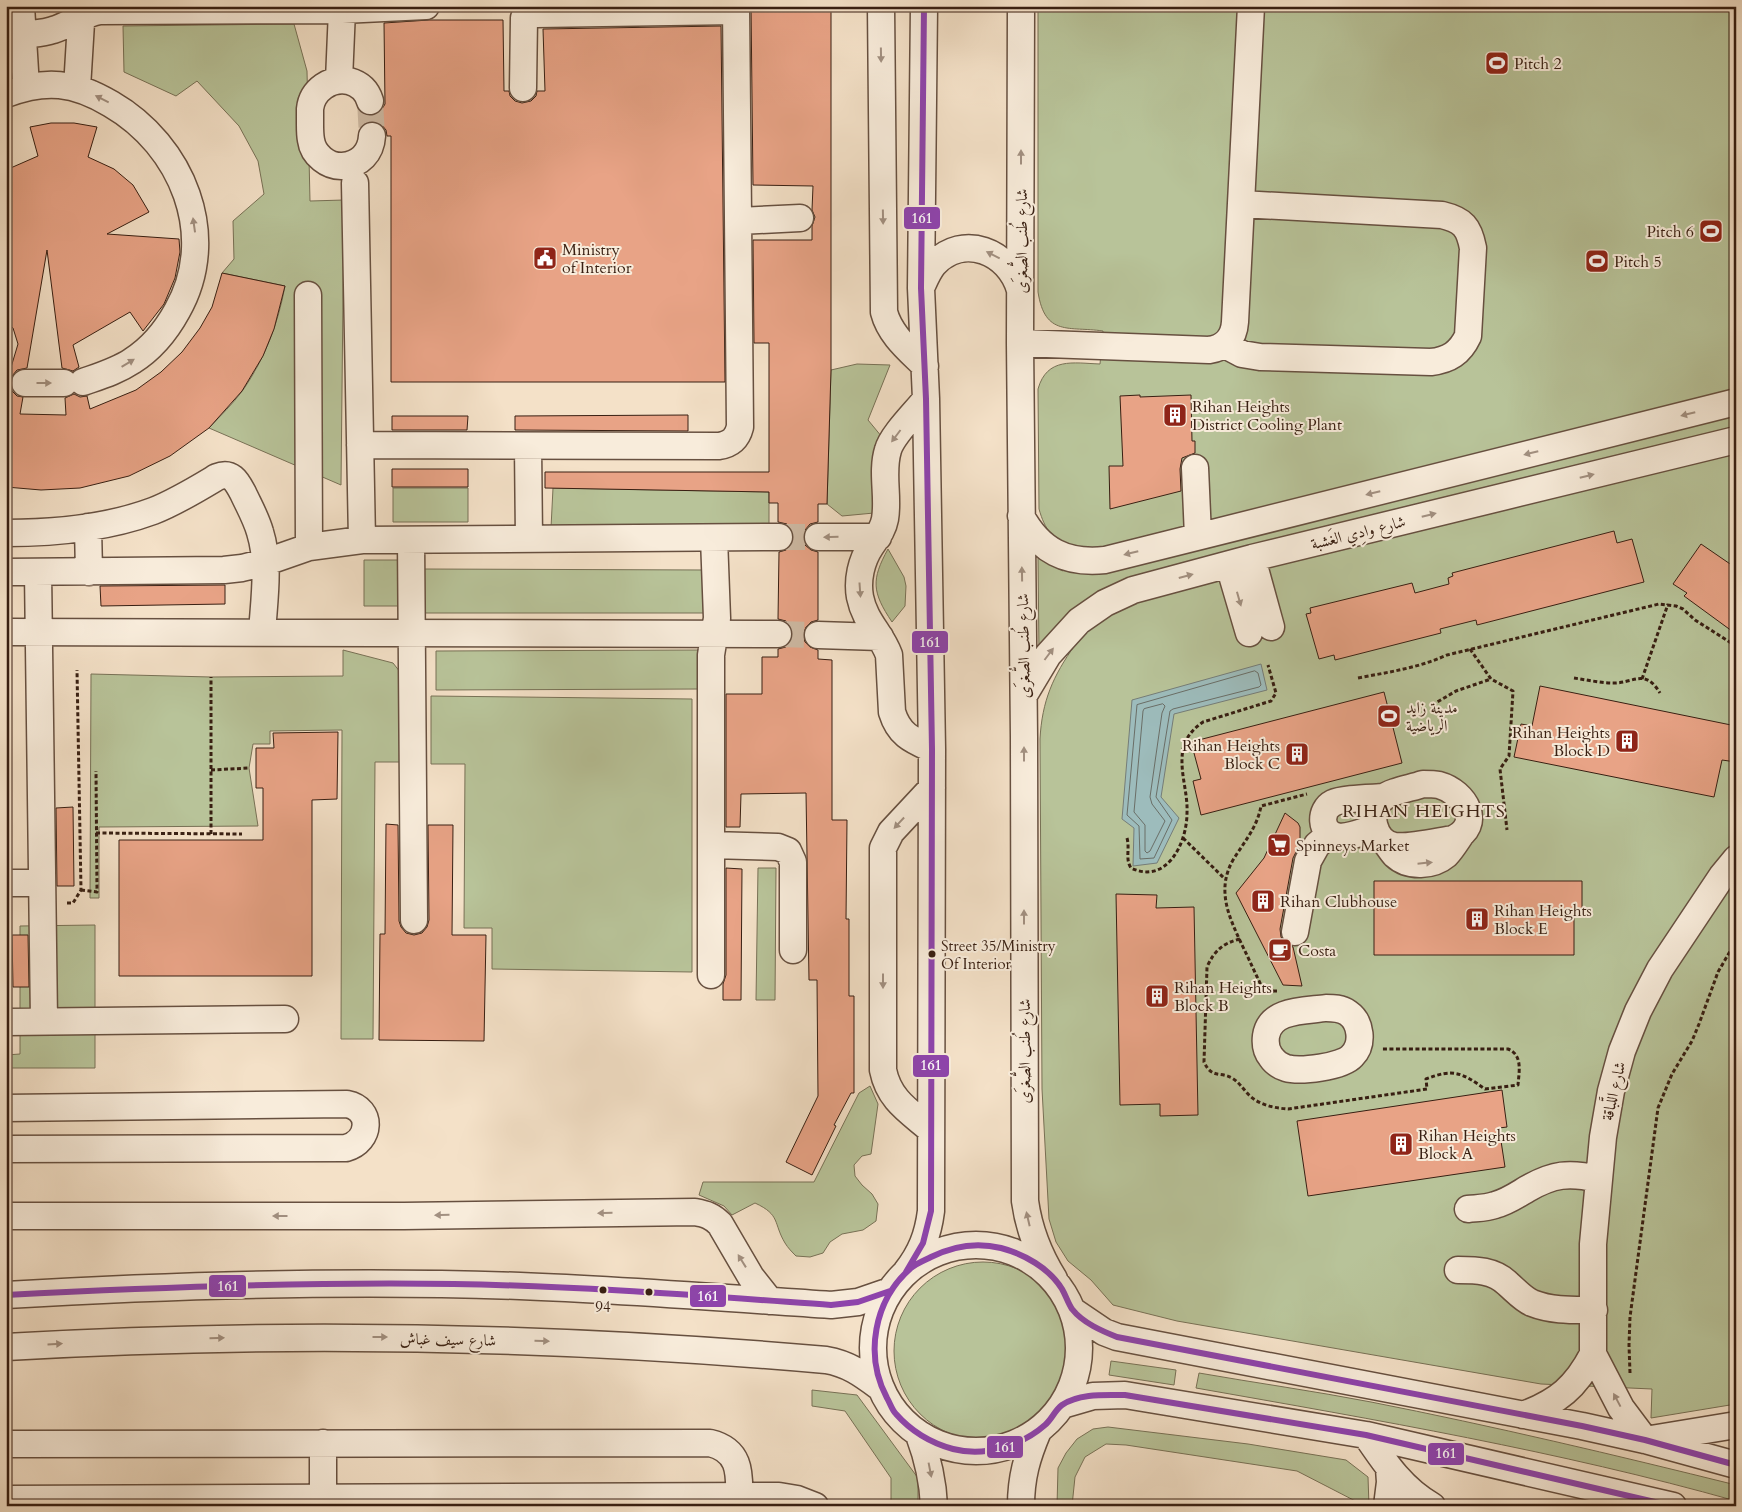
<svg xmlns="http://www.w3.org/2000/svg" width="1742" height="1512" font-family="Cardo,Amiri,serif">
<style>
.green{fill:#b8c399;stroke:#787156}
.water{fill:#9dbcbc;stroke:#757d78}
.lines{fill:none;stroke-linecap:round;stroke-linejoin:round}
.shore{stroke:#6a6e67;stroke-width:1}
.building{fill:#e8a386;stroke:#381f12}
.minor-tunnel{stroke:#cebaa4;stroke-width:26;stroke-dasharray:26 13;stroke-linecap:butt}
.minor-casing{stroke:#675040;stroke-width:29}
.path{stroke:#381f12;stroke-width:3;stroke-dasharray:4 2.5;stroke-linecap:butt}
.minor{stroke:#f8ecdb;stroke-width:26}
.bus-1-casing{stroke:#f8ecdb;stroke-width:10}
.bus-1{stroke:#8e44ad;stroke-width:6}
.oneway{fill:#a29081}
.bus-dot{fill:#381f12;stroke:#f8ecdb;stroke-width:2}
.labels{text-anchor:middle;stroke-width:4;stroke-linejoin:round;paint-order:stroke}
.bus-label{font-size:15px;fill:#381f12;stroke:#f8ecdb;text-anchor:start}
.poi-label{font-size:16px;fill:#381f12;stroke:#f8ecdb;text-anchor:start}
.street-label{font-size:16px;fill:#381f12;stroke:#f8ecdb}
.neighbourhood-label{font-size:18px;letter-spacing:1px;fill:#381f12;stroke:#f8ecdb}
.line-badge{stroke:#f8ecdb;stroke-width:2}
.badge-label{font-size:14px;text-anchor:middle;font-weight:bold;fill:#fff}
</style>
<rect width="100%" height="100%" fill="#f4e1c8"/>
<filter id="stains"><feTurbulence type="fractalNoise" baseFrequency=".004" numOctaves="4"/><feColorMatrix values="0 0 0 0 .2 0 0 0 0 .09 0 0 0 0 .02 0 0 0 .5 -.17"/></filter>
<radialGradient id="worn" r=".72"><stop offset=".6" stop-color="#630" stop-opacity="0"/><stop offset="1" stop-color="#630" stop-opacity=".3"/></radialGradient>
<!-- green -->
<path class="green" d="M1038,6h698v1398l-85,14 1,-29 -111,-5 -364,-63 -64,-16 -22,-25 -23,-19 -12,-19 -7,-23 -7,-130 -2,-350c2,-38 13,-63 35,-94l-16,-20 -20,28 -1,-95 25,13 9,-25c-20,-7 -27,-16 -33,-37l-1,-120c9,-32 35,-26 62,-25l3,-33c-34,-5 -58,6 -65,-39z
M294,24l13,47 3,130 34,-1 -3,285 -132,-57c11,-12 24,-24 34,-38 22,-32 35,-66 42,-104l-63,-13 12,-14 -1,-38 31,-27 -6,-33 -19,-35 -42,-45 -21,15 -52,-24 -1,-46z
M857,364l33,1 -22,55 14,17 -8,76 -32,3 -15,-12 4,-134z
M393,488h75v34h-75z
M553,488l216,4v38l-218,-2z
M888,549l16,28 2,9 -1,20 -13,16c-20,-30 -21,-42 -4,-73z
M364,560h38v46h-38z
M424,569l284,1v43h-284z
M343,650l50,13 15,19 -1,80h-32l-2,277h-32l1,-309 -72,1v13h-17l-4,24 9,58 -159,1v71h-9l1,-224 120,3 132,-1z
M701,650v39l-265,1v-39z
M431,696l261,3v273l-200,-3v-41h-28l1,-164h-34z
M758,868h18l-1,132h-19z
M95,925v143h-89v-13l14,-1v-128z
M870,1086l8,18 -7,50 -9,2 -8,9 1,11 7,9 10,9 6,10 -2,17 -13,9 -21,4 -12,8 -7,11 -13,4 -14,-1c-4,-4 -8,-8 -11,-13 -12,-20 -4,-28 -30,-40l-23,12 -8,-9 -25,-11 4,-13h111l45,-89z
M894 1351a89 89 0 1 1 178 0a89 89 0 1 1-178 0Z
M1111,1361l65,9 -2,15 -65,-10z
M1199,1373c57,10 115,18 172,29 122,24 244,53 365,83v16c-177,-50 -359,-81 -540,-113z
M812,1390l45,5 61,83v28h-27v-28l-46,-67 -33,-5z
M1108,1427l140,17 98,16 22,17 1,29h-4l-68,-35 -171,-26 -20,-1 -21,13 -10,20 -3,29h-15l1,-38 8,-15 11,-14 16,-10z"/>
<!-- water -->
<path class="water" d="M1261,664l6,26 -93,24 -13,83 18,21 -22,45 -24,3 1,-38 -12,-9 10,-119z"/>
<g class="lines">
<!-- shore -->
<path class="shore" d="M1255,671l3,2 3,12 -2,2 -86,22 -3,2 -14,86 16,23 -18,38 -14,1 -1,-33 -12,-11 10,-110z
M1163,704l2,2 -3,7 -12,84 2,7 13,17 -15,30 -3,2 -2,-2v-26l-11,-13 9,-101 1,-2z"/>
</g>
<!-- building -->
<path class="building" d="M751,6h80v364l-4,134h-9v18l-8,2 -5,6 -2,7 2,8 6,5 7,2v68l-7,2 -5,5 -3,8 2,7 5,5 8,3v9l14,1v160h15l-1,99h3v77h5v97h-3l-17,32 2,1 -24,49 -26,-13 32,-66 -1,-116h-8l-3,-187 -65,1 -1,33h-14v-133h36v-37h16v-8l8,-2 5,-6 2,-6 -2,-8 -5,-6 -8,-2 1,-67 7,-2 6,-5 2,-8 -2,-7 -5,-6 -9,-2v-19h-9v-11l-224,-4v-16h224v-129h-15l-1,-103h59v-14l3,-9 -3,-7 1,-24 -60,-1z
M429,20h74l1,71h5l1,5 5,5 7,2 9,-2 5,-5 1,-5h8l-2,-62 178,-3 4,356h-334v-246h-4l-1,-6 -5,-6 -7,-3 -9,2v-8h11l5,-4 4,-7 -1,-81z
M51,123h23l23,4 -9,30 26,12 19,16 16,27 -42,22 72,5 1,13 -5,26 -11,26 -21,27 -13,-19 -57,33 6,22 -6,4 -11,-3 -15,-118 -20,118 -10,2 -5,6 -2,7 2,8 5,5 6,1 -3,17 46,1 -1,-17 9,-4 6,3 7,-1 3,13 46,-19 25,-18 21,-20 18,-24 12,-21 10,-34 63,13 -11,43 -11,27 -21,35 -33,37 -39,28 -41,20 -49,12 -39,2 -35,-3v-103l12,-40 -5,-16 -7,-5v-153l32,-14 -8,-29z
M1140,395v2l51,-2 1,46h3v12l-13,5 -2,11 1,22 -71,18 -1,-43h14l-3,-70z
M688,415v16l-173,-1v-14z
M392,416h76l-1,14h-75z
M392,469h76v18h-76z
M1614,531l3,12 15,-4 12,43 -167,43 -1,-5 -36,9 1,4 -106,27 -1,-5 -15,4 -13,-45 5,-1 -1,-5 102,-25 3,10 34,-9 -1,-6 5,-2 -1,-3z
M1701,544l35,24v66l-52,-38 3,-3 -14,-9z
M225,585v19l-124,2 -1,-20z
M1540,686l196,40v36l-14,-2 -8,37 -200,-40 7,-33 11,2z
M1384,692l18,71 -201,52 -8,-34 8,-2 -10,-37z
M338,732l-1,67 -25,1v176h-193v-136h144v-52h-7v-40h18l-1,-15z
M73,807l1,79h-17l-1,-78z
M1285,813l13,10 2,4v17l-7,14 -13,71 1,8 4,6 8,4 9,39 -19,-1 -47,-92 28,-35z
M386,824l12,1 1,96 2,6 5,6 8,2 8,-2 5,-6 2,-7 -1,-95h25l-1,110h34l-2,106 -105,-1 1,-106h5z
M726,868l16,1 -1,131h-18v-16l3,-9z
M1374,881h208v34h-8v40h-200z
M1116,894l41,1 -1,13 38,-1 4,208 -38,1v-12l-40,1z
M12,935h16l1,52h-16z
M1502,1090l5,37 -8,1 6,39 -197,29 -11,-75z"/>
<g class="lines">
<!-- minor-tunnel -->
<path class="minor-tunnel" d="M370,101l2,35
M779,537h39
M778,634l40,1"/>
<!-- minor casing -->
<g class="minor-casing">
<path id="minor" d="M21,6l5,81
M881,6l3,306c6,23 25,38 41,54
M1021,6l-1,337 4,394 1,464c4,29 14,54 29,78
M536,14l200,-3
M6,34c16,0 32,1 47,-4 17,-5 29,-16 47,-19l242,-1 84,-4
M339,80l3,-70
M77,88l5,-82
M523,88l1,-70
M6,94c40,-15 68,-12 105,10 71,41 109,132 66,207 -11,20 -26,38 -45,50 -15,10 -32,15 -49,21
M370,101c-3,-10 -10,-17 -21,-20 -18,-4 -37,9 -39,28 0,5 0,10 0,15 0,5 0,11 1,16 2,15 17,27 32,26 17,-2 28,-13 29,-30
M355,183l7,357
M739,221l61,-3
M921,288c4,-9 7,-17 13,-24 29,-31 75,-13 86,26
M308,295l1,252
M1020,343l189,7c16,-2 25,-12 26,-28l16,-316
M1225,345l17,9 18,3 171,5c18,-2 29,-9 37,-26l5,-88c-4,-21 -10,-28 -31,-33l-201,-11
M25,383h39
M926,399c-10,13 -34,36 -38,51 -7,22 1,47 -3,69 -2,11 -8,18 -14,27 -10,15 -14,34 -11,51 5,25 21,36 29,58l3,57c7,23 20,28 40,37
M360,445l359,1c12,-2 18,-7 21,-19l-4,-421
M528,446l1,93
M1195,468l3,68
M1021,516c19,35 45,48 84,44l631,-158
M88,527l1,45
M6,533c49,0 101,-5 147,-22 23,-9 44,-22 64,-34 15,-6 20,5 26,16 6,13 13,25 17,39 10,32 4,68 2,101
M818,537h60
M411,540l3,380
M1252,558l19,69
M1229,565l20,68
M6,572l218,-2 18,-2 24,-6 43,-15 53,-7 417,-3
M38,572l6,449
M6,632l772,2
M818,635l62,2
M1024,695l24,-40 31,-34 26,-18 28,-13 119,-32 484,-118
M1423,784c5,0 11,0 16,1 26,7 45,40 14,54 -14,2 -46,9 -58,7 -21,-3 -30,-35 -12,-48 8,-7 29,-10 40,-14z
M1375,828c-11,3 -28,11 -39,8 -16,-3 -17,-26 -3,-33 10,-5 39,-5 51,-6
M1386,843c3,4 6,9 9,12 14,13 38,11 51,0 5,-5 10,-13 14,-19
M711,845l67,2 10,4 5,11v88
M1736,859l-14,17 -62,93 -22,42 -16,40 -11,40 -8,46 -10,107v110l28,54 24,32 91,-15
M6,883h36
M1295,932l13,-71 9,-16 13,-11
M711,975v-320l6,-37 -3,-80
M1326,1008c7,0 15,0 22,5 13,9 16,31 4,43 -10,11 -52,16 -66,12 -6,-2 -11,-5 -15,-11 -5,-6 -6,-13 -5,-21 4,-27 39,-25 60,-28z
M6,1022l279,-3
M6,1108l341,-4c26,5 24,37 -1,44l-340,1
M931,1130c-22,-19 -42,-30 -48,-60v-222l8,-16 41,-44
M1468,1209c9,-1 19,-1 27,-4 12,-3 22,-10 32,-16 26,-15 42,-17 71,-10
M6,1216h398l291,-4c11,2 17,4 25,12l31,53 19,24
M873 1348a103 103 0 1 1 206 0a103 103 0 1 1-206 0Z
M1458,1270c18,0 36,0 50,14 8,7 15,15 24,19 20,8 41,7 62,7
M906,1272c15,-19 22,-37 25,-61l1,-462 -6,-350 -5,-111 3,-282
M6,1295c171,-10 343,-15 514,-9 104,4 207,12 311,19l27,-3 32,-11
M1073,1311l31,21 13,5 465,89 63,14 91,25
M6,1347c274,-16 547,-11 820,13 23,4 36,14 55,28
M1062,1405l31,-9 32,-1 241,40 307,71
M1523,1415c35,-13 53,-28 70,-61
M919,1435c9,24 14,46 15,71
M1366,1435c19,28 36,54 66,71
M6,1444l704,-1c29,7 30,28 29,54
M323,1498v-55
M6,1499l773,-3 18,3 18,7
M1021,1506c0,-29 6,-49 17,-75
M1387,1506l3,-24 -1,-14"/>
</g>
<!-- path -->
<path class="path" d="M1470,649l21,30 22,12 -4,65 -9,13 7,61
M1358,678c31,-6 60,-10 89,-23l212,-51 17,2 7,3 12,11 41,26
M1574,678c13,2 27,5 40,5 20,0 31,-15 46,10
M1642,679l26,-75
M1432,705l24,-14 35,-12
M211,770l38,-2
M96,833l146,1
M211,834v-157
M1127,838c3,11 -2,21 4,30 36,17 56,-25 56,-55 1,-22 -8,-41 -4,-64 3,-12 10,-20 20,-27l68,-21 5,-8 -8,-28
M1183,838l43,42
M81,890l16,2 -1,-121
M67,903h6l8,-13 -4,-220
M1240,939c-17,4 -26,12 -33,28l-3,95c8,17 15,9 28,16 7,4 11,11 17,17 10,10 25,13 39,14l139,-20 -1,-10c28,-11 36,-6 59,10l33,-4c1,-13 5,-30 -10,-36h-127
M1277,991h-9l-6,-4c-7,-14 -13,-28 -20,-42 -13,-28 -26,-55 -9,-85 11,-18 24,-32 28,-54l46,-12
M1630,1373l-1,-28 1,-28 28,-209 14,-34 20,-33 7,-17 19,-52 18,-31"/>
<!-- minor -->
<use href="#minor" class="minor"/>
<!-- bus-1 casing -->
<g class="bus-1-casing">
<path id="bus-1" d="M906,1272l17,-29 8,-32 1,-462 -6,-350 -5,-111 3,-282
M6,1295c149,-8 299,-13 448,-11 126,2 251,12 377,21l27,-3 32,-11
M1672,1506l-306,-71 -241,-40c-19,0 -46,-2 -63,10 -7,5 -10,14 -17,20 -24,21 -60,32 -92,24 -22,-6 -42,-18 -57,-35 -4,-4 -6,-11 -9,-16 -23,-43 -13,-98 24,-130 6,-5 14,-8 20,-11 22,-11 46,-15 70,-9 23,6 48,20 61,41 4,7 6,14 10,20 11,14 30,22 45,28l465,89 63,14 91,25"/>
</g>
<!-- bus-1 -->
<use href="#bus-1" class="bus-1"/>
</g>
<!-- one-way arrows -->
<defs><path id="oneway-solid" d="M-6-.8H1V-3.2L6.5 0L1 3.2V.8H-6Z" transform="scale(1.25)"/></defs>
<g class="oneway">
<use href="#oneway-solid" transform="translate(881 55) rotate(89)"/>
<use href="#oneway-solid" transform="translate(102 99) rotate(-153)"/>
<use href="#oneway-solid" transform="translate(1021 157) rotate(-90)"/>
<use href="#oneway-solid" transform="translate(883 217) rotate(89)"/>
<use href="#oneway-solid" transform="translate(194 225) rotate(-98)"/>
<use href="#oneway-solid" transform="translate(993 255) rotate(-153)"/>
<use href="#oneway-solid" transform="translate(128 363) rotate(-31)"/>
<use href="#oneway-solid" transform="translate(44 383)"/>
<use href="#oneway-solid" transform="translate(1688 414) rotate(166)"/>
<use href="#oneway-solid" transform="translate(896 436) rotate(127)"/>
<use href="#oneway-solid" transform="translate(1531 453) rotate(166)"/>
<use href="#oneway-solid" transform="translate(1587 476) rotate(-14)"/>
<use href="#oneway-solid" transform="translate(1373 493) rotate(166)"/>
<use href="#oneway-solid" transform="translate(1429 515) rotate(-14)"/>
<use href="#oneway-solid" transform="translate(831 537) rotate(179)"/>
<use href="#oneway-solid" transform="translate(1131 553) rotate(166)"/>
<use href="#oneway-solid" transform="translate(1022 574) rotate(-91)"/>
<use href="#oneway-solid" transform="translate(1186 576) rotate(-15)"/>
<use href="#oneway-solid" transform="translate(860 590) rotate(86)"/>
<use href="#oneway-solid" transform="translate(1239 599) rotate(74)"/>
<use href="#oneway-solid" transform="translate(1049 654) rotate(-53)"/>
<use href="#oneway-solid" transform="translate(1024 754) rotate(-90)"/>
<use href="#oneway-solid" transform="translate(899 823) rotate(133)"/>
<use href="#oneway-solid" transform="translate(1425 863) rotate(-6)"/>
<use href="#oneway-solid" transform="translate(1024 917) rotate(-90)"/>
<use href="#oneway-solid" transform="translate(883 981) rotate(90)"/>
<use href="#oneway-solid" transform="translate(605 1213) rotate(179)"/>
<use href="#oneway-solid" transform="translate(442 1215) rotate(179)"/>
<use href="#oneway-solid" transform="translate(280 1216) rotate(180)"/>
<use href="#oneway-solid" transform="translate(1028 1219) rotate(-103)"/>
<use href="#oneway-solid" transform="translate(742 1261) rotate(-122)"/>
<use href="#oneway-solid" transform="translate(380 1337)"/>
<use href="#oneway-solid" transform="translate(217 1338) rotate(-2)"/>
<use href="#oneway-solid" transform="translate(542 1341) rotate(2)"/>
<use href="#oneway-solid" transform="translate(55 1344) rotate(-3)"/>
<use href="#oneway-solid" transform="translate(1617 1400) rotate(-118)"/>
<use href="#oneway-solid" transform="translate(930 1470) rotate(79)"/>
</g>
<!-- icons -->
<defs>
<g id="stadium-square" transform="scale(1.25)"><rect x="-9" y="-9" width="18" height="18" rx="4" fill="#8f2418" stroke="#f8ecdb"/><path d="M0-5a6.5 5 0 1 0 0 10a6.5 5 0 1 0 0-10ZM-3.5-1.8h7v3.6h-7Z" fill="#fff"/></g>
<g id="civic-square" transform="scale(1.25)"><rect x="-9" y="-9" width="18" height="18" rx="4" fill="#8f2418" stroke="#f8ecdb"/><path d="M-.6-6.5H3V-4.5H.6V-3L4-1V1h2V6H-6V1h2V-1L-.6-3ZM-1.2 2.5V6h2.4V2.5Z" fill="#fff"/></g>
<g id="building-square" transform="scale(1.25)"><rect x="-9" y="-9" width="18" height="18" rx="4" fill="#8f2418" stroke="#f8ecdb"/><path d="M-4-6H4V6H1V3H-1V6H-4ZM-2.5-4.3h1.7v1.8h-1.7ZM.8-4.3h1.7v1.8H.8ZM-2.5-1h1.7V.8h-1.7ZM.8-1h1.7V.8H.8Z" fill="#fff"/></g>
<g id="supermarket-square" transform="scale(1.25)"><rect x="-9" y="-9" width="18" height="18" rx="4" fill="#8f2418" stroke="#f8ecdb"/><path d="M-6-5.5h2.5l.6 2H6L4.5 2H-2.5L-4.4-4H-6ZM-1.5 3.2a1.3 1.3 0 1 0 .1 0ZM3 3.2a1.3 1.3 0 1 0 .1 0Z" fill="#fff"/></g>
<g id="cafe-square" transform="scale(1.25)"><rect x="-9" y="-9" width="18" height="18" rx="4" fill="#8f2418" stroke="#f8ecdb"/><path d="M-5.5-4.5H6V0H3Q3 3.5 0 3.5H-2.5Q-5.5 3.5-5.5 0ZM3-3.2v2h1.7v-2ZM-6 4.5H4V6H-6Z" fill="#fff"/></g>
</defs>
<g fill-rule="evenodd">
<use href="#stadium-square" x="1497" y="63"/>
<use href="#stadium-square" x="1711" y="231"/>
<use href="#civic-square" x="545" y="258"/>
<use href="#stadium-square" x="1597" y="261"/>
<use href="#building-square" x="1175" y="415"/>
<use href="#stadium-square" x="1389" y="716"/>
<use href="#building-square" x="1627" y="741"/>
<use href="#building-square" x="1297" y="754"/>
<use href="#supermarket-square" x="1279" y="845"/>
<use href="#building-square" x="1263" y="901"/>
<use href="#building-square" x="1477" y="919"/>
<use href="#cafe-square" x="1280" y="950"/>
<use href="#building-square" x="1157" y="996"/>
<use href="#building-square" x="1401" y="1144"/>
</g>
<!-- markers -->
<g class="bus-dot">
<circle cx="932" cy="954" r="4.5"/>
<circle cx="603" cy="1290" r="4.5"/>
<circle cx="649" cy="1292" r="4.5"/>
</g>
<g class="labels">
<!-- bus labels -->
<g class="bus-label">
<text x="941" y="951">Street 35/Ministry<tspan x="941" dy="18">Of Interior</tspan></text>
<text x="603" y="1312" text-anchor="middle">94</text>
</g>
<!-- poi labels -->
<g class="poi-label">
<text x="1514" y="69">Pitch 2</text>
<text x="1694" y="237" text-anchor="end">Pitch 6</text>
<text x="562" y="255">Ministry<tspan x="562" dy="18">of Interior</tspan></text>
<text x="1614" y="267">Pitch 5</text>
<text x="1192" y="412">Rihan Heights<tspan x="1192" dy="18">District Cooling Plant</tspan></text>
<text x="1406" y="713">مدينة زايد<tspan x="1406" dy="18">الرياضية</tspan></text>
<text x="1610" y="738" text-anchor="end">Rihan Heights<tspan x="1610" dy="18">Block D</tspan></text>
<text x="1280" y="751" text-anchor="end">Rihan Heights<tspan x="1280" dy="18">Block C</tspan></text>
<text x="1296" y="851">Spinneys Market</text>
<text x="1280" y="907">Rihan Clubhouse</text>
<text x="1494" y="916">Rihan Heights<tspan x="1494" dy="18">Block E</tspan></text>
<text x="1298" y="956">Costa</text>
<text x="1174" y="993">Rihan Heights<tspan x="1174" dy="18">Block B</tspan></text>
<text x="1418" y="1141">Rihan Heights<tspan x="1418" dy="18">Block A</tspan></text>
</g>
<!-- street labels -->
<g class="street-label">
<text transform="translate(1021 241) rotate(-90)" y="6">شارع طُنب الصُّغرَى</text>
<text transform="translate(1358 532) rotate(-14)" y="6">شارع وادِي الغَشبة</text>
<text transform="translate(1023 646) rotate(-91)" y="6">شارع طُنب الصُّغرَى</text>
<text transform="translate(1024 1051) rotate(-90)" y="6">شارع طُنب الصُّغرَى</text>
<text transform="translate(1613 1091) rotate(-77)" y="6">شارع اللَّباقة</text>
<text transform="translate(448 1339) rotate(1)" y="6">شارع سيف غباش</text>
</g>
<!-- neighbourhood labels -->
<g class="neighbourhood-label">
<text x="1424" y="817">RIHAN HEIGHTS</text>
</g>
</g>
<g class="line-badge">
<rect x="903" y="206" width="38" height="24" rx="5" fill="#8e44ad"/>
<rect x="911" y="630" width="38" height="24" rx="5" fill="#8e44ad"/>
<rect x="912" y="1054" width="38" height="24" rx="5" fill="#8e44ad"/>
<rect x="208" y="1274" width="39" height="24" rx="5" fill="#8e44ad"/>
<rect x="689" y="1284" width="38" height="24" rx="5" fill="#8e44ad"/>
<rect x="986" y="1435" width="38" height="24" rx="5" fill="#8e44ad"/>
<rect x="1427" y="1442" width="38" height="24" rx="5" fill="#8e44ad"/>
</g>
<g class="badge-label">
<text x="922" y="223">161</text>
<text x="930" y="647">161</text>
<text x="931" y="1070">161</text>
<text x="228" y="1291">161</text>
<text x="708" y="1301">161</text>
<text x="1005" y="1452">161</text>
<text x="1446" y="1458">161</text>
</g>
<!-- margin -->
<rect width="1742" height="1512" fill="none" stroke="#f4e1c8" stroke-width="25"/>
<rect x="8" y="8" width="1727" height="1497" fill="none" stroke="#381f12" stroke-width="2.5"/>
<rect x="12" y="12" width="1717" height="1487" fill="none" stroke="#381f12"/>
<rect width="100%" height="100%" filter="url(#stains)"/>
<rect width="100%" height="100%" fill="url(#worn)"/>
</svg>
